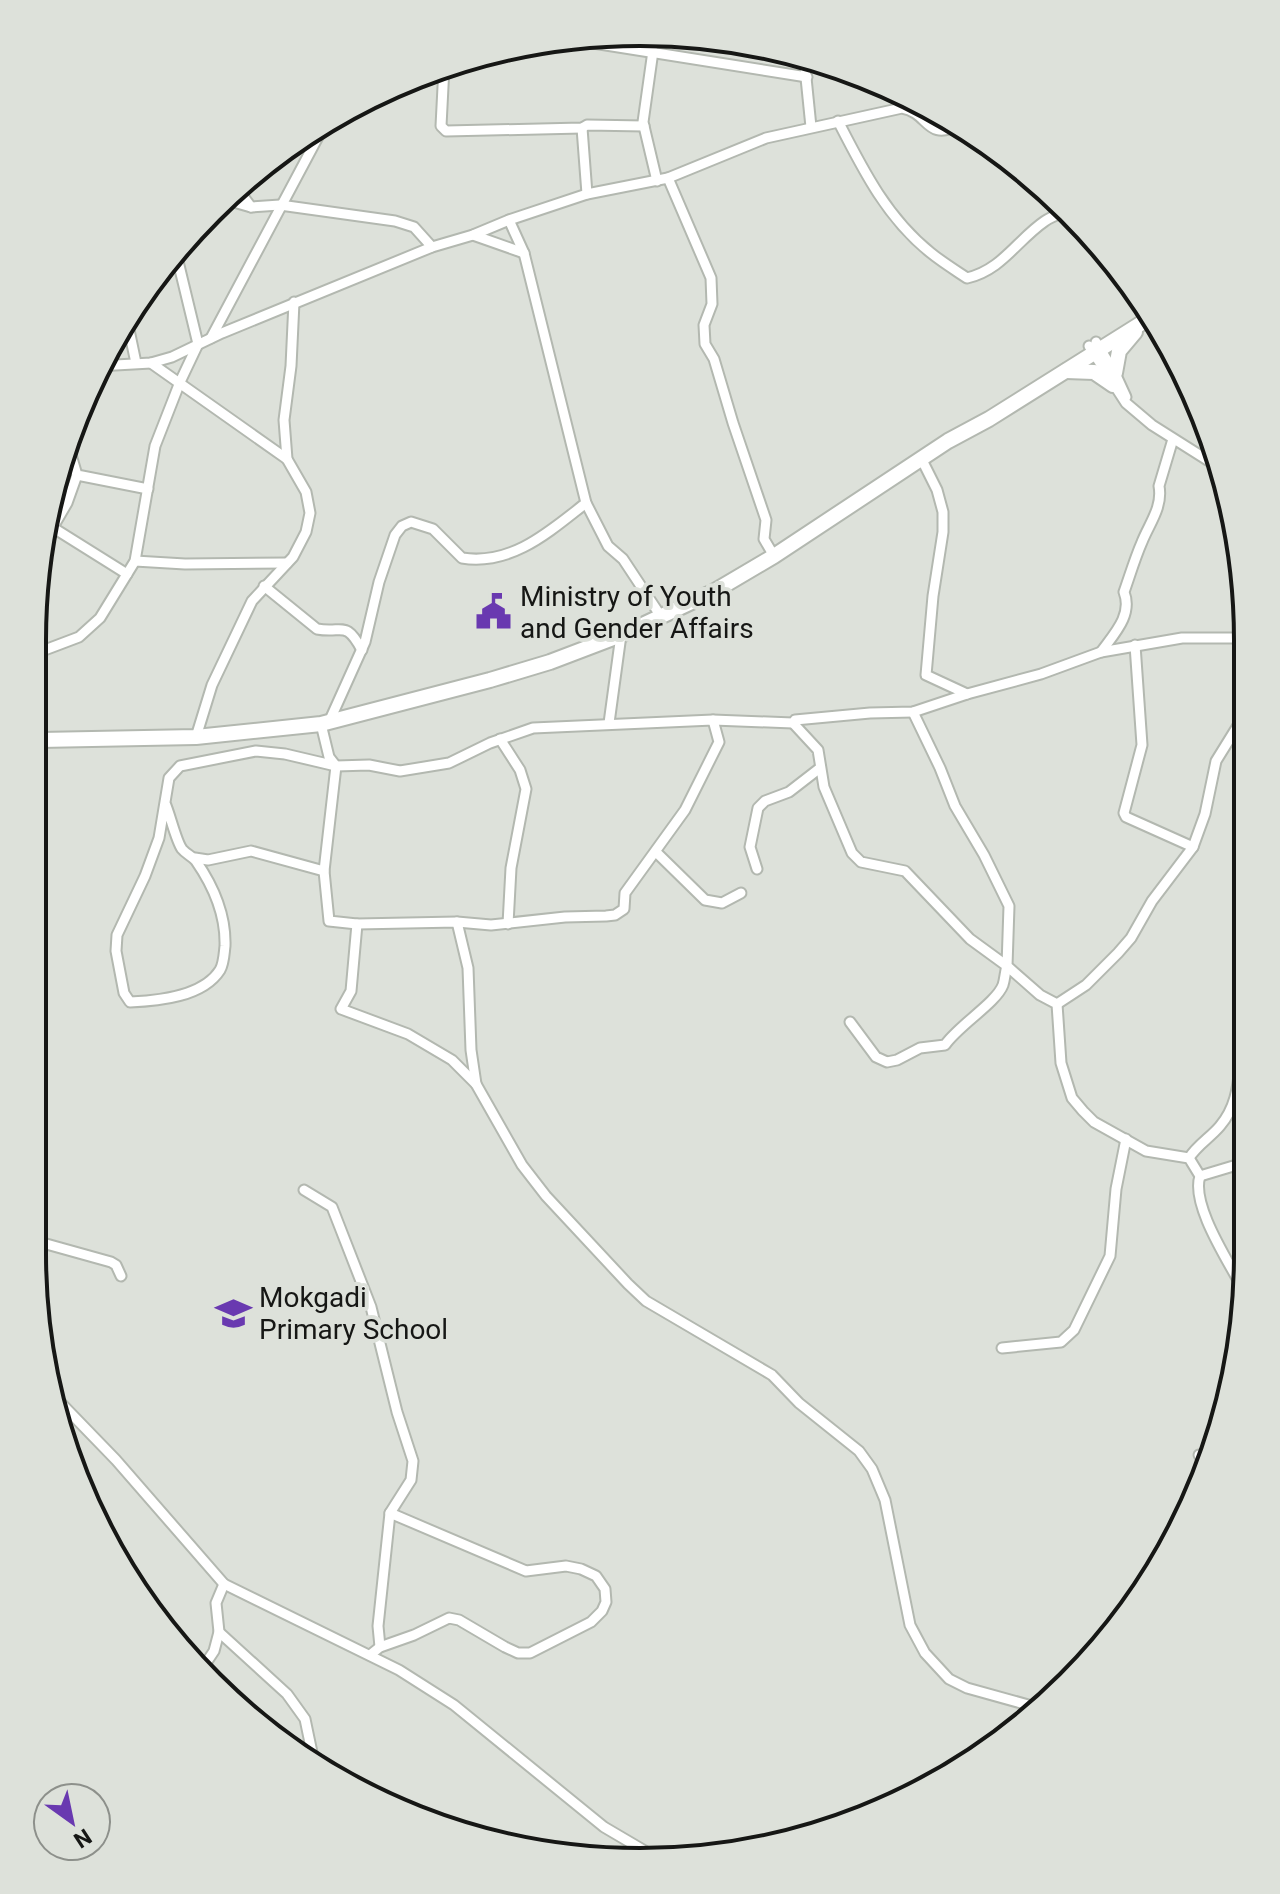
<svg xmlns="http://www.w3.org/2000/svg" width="1280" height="1894" font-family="Roboto,sans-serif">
  <rect width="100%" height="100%" fill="#dde1da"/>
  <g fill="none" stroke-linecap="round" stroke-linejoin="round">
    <defs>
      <g id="minor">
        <polyline points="568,39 807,77"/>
        <polyline points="653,51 643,122 657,181"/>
        <polyline points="804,58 811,127"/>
        <polyline points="807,63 827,64"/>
        <polyline points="444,67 441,126 446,131 582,128 587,125 644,126"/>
        <path d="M838,121C863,170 887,218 931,253C942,262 955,270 967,278C1002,270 1017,240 1045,221C1052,216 1062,213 1069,210"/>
        <polyline points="582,128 587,194"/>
        <polyline points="668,178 711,278 712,304 704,325 705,344 714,359 733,423 766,520 764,539 774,556"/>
        <polyline points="237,188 251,207"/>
        <polyline points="223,199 251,207 280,205 395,221 414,227 432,247"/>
        <polyline points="509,220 524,253 586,503 608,546 623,559 662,618"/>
        <polyline points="473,235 524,253"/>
        <polyline points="128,325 136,363"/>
        <polyline points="211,338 326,122"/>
        <polyline points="1096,342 1115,373 1126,397"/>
        <polyline points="1089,346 1126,403 1152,425 1220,468"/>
        <polyline points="151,363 287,459"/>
        <path d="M98,366L151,363L172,357L222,333L432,247L473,235L509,220L587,194L668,178L766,138L902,108C930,113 925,142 960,125"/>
        <polyline points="69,448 77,475 148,489"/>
        <polyline points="921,458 937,490 943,512 943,532 933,596 926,675 967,694"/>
        <polyline points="44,522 127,574"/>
        <polyline points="53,527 67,503 77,475"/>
        <polyline points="135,561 185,564 287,563"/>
        <path d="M264,586L317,629C343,634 345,619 362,650"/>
        <polyline points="1135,645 1142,745 1124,813 1126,817 1193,847"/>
        <polyline points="42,651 79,637 100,618 135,561 155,446 180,382 198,344 177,257"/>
        <path d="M1101,652C1114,634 1133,615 1124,592C1130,575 1135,558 1142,542C1149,524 1163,507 1159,486L1173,439"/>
        <path d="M913,712L940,768L955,806L984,855L1009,906L1007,966L1040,995L1057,1004L1061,1063L1072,1098L1083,1111L1094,1122L1146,1151L1189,1158L1200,1176C1191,1203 1225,1256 1238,1280"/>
        <path d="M329,722L365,642L379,582L395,535L402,526L411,522L433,529L462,558C512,566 550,531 586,503"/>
        <polyline points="609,723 621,635"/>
        <path d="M793,723L818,750L824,787L852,853L861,862L905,871L970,939L1007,966C1005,972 1005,979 1003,985C996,1003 959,1025 945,1045L920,1048L897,1060L887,1062L876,1057L850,1022"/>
        <polyline points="321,724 329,757 336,766 324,871 329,921 357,924 457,922 491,925 565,917 606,916 615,915 624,909 625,893 685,810 719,742 713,720"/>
        <polyline points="196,737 212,685 252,601 293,557 306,532 310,513 306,492 287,459 284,420 291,366 294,302"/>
        <polyline points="500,739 520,770 526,789 511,868 508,924"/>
        <path d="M165,803C170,814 176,841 182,849C186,854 192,856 196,861C214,887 226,914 225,946C224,954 224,963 220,970C203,997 158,1001 130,1002L124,993L116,951L117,935L145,876L159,838L169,778L180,766L256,751L285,754L336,766L369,765L400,771L449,763L490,743L533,728L713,720L793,723L795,720L870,713L913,712L967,694L1041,674L1101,652L1182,638H1248"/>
        <polyline points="656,852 705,900 722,903 741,893"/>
        <polyline points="195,858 208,860 251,851 324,871"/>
        <polyline points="757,869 750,847 758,808 765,801 789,792 820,768"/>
        <polyline points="457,922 468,968 471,1050 476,1084"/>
        <polyline points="357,924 351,991 341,1009 408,1034 452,1060 476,1084 522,1165 546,1196 628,1284 646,1301 772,1375 799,1403 859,1451 872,1469 885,1500 910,1625 925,1653 949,1679 967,1688 1039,1708"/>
        <polyline points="1057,1004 1086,985 1118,953 1131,938 1152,901 1193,847 1205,814 1216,761 1247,711"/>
        <path d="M1189,1158C1197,1145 1211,1137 1220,1126C1237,1106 1238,1084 1241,1060"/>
        <polyline points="1200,1176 1240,1164"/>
        <polyline points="304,1190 332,1207 371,1307 397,1412 413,1461 411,1480 390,1513 378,1626 380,1647"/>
        <polyline points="32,1240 111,1262 116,1265 121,1276"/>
        <polyline points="1002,1348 1061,1342 1074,1330 1110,1256 1116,1189 1126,1139"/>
        <polyline points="56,1398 116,1460 224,1584 399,1670 454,1705 604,1827 655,1857"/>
        <polyline points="1199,1455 1205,1464"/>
        <polyline points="219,1632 287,1694 305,1719 314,1762"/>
        <polyline points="370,1655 380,1647 414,1635 449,1618 459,1620 505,1647 518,1653 530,1653 591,1622 602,1611 606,1602 605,1589 596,1576 581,1569 566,1566 526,1571 390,1513"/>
        <polyline points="204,1666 214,1651 219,1632 216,1603 224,1584"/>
      </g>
      <g id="trunk">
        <polyline points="1066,371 1094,372 1113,385"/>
        <polyline points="1115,373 1119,351 1135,332"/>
        <polyline points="40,740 196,737 321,724 490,680 550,662 621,635 713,592 774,556 948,441 989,419 1153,316"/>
      </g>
    </defs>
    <!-- minor casing -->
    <use href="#minor" stroke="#b3b8b0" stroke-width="13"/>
    <!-- trunk casing -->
    <use href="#trunk" stroke="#b3b8b0" stroke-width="18"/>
    <!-- minor -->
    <use href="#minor" stroke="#fff" stroke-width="9"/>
    <!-- trunk -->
    <use href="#trunk" stroke="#fff" stroke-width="14"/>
  </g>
  <!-- icons -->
  <defs>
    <symbol id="civic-bare" viewBox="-9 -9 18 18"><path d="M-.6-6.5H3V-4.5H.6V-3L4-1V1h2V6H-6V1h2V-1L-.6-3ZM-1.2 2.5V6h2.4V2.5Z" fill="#6939b0" stroke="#dde1da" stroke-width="2.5" paint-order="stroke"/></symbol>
    <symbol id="school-bare" viewBox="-9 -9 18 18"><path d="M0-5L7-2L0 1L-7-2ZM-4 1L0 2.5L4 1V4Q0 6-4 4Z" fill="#6939b0" stroke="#dde1da" stroke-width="2.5" paint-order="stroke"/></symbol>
  </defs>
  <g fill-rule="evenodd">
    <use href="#civic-bare" x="468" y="586" width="51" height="51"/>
    <use href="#school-bare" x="208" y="1288" width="51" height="51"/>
  </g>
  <g text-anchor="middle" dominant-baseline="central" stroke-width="8" stroke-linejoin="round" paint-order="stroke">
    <!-- poi labels -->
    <g font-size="28" fill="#161715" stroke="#dde1da" text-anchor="start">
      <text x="520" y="596">Ministry of Youth<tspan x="520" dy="32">and Gender Affairs</tspan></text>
      <text x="259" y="1297">Mokgadi<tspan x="259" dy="32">Primary School</tspan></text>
    </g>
  </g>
  <!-- crop -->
  <path d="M0 0H1280V1894H0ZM640 46H640A594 594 0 0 1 1234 640V1254A594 594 0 0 1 640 1848H640A594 594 0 0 1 46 1254V640A594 594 0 0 1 640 46Z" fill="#dde1da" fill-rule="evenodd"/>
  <path fill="none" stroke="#161715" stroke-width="4" d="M640 46H640A594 594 0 0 1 1234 640V1254A594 594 0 0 1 640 1848H640A594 594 0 0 1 46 1254V640A594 594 0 0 1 640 46Z"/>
  <!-- north arrow -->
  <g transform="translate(72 1822) rotate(147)"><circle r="38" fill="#dde1da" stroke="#8d908b" stroke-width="2"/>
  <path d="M0-6L14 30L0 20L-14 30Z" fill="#6939b0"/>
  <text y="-12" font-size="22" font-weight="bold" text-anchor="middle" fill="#161715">N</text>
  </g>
</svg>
